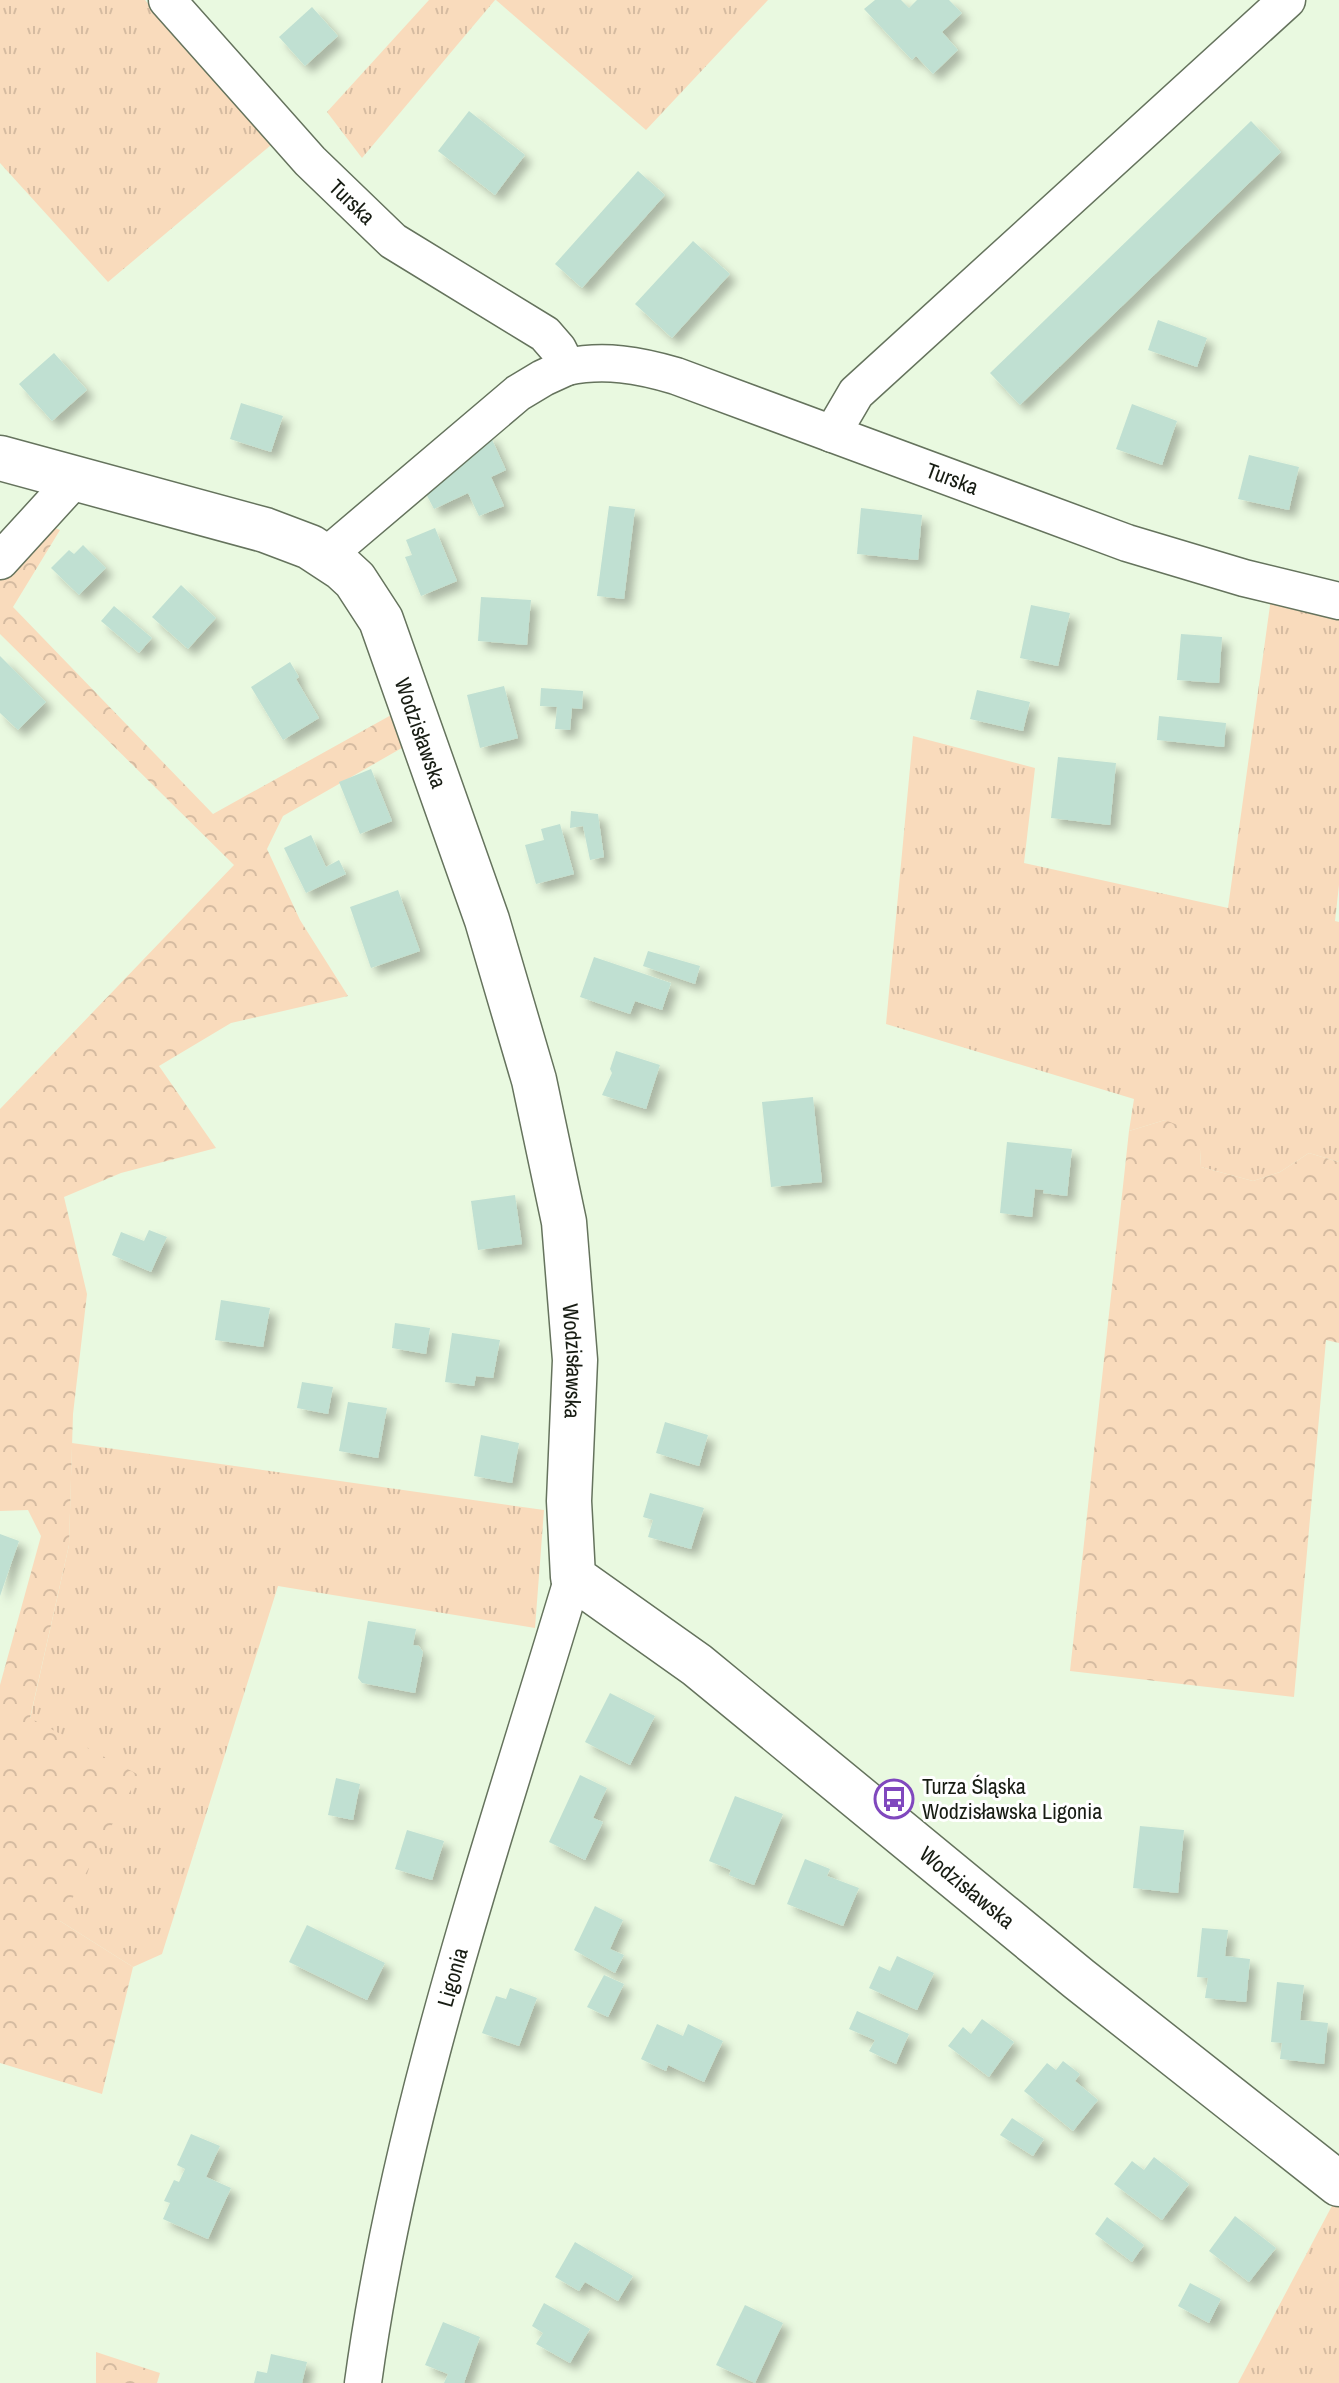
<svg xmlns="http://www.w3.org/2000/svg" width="1339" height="2383" font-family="'Archivo Narrow',sans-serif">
  <defs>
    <pattern id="grass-tufts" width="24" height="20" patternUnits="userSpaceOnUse" patternTransform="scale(2)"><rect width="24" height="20" fill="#f9dbbc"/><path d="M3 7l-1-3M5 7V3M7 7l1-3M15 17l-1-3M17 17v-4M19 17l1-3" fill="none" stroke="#d5bba1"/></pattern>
    <pattern id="forest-crowns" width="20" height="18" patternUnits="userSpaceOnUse" patternTransform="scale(2)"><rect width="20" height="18" fill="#f9dbbc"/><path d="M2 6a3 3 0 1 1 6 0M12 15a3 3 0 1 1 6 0" fill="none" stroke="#d5bba1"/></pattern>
    <filter id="shadow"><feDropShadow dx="7" dy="7" stdDeviation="4" flood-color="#0004"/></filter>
  </defs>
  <rect width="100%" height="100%" fill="#e9f9e0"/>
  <!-- grass -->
  <g fill="url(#grass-tufts)">
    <polygon points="0,0 145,0 271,145 108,282 0,163"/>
    <polygon points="429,0 495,0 362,158 327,112"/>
    <polygon points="496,0 768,0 646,130"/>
    <polygon points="1272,591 1339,610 1339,885 1335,921 1339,922 1339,1162 1309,1153 1280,1172 1253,1181 1201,1167 1200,1150 1165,1120 1129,1131 1134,1099 886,1024 913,736 1035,768 1024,863 1228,908"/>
    <polygon points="72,1443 544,1510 535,1628 278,1586 162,1954 133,1967 60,1921 30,1719 69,1545"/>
    <polygon points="1334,2202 1339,2206 1339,2383 1238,2383"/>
  </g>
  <!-- forest -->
  <g fill="url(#forest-crowns)">
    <polygon points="48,525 60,530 13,607 213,814 393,714 407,745 283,816 267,849 300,920 348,996 231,1023 159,1066 216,1148 121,1173 64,1197 87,1294 73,1414 69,1545 30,1718 139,1775 60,1921 133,1967 102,2094 0,2063 0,1685 41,1536 28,1510 0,1511 0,1109 234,865 0,634 0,579"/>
    <polygon points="1165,1120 1190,1130 1200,1150 1201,1167 1253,1181 1280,1172 1309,1153 1339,1162 1339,1343 1326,1340 1294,1697 1070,1671 1129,1131"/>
    <polygon points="96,2352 160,2373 157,2383 96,2383"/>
  </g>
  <!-- building -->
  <g fill="#c0e0d2" filter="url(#shadow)">
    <polygon points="875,0 901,0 909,8 917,0 949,0 962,13 942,32 958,50 933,74 916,56 912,60 864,9"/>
    <polygon points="312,7 338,36 305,66 279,37"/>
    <polygon points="469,111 525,155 495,195 438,151"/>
    <polygon points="1251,121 1281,152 1020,405 990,373"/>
    <polygon points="638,171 665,195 582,288 555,264"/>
    <polygon points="693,241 730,274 672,338 635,304"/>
    <polygon points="1158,320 1207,338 1197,367 1148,350"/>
    <polygon points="54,353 87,390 52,421 19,384"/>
    <polygon points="241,403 283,416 271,452 230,439"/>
    <polygon points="1132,404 1177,421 1162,465 1116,449"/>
    <polygon points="489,433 506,470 491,477 504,506 479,516 468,493 434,509 423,488"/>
    <polygon points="1249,455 1299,467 1289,510 1238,499"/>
    <polygon points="609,506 635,509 624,599 597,596"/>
    <polygon points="861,508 922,515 918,560 857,554"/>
    <polygon points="435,528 457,581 421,596 405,557 412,555 406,540"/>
    <polygon points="83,545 106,568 79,595 51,568 69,550 74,554"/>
    <polygon points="181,585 216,618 188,649 152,617"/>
    <polygon points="481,597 531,600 527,645 478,641"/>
    <polygon points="1031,605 1070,613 1058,666 1020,658"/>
    <polygon points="114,606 152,638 139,653 101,621"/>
    <polygon points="1181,634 1222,637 1219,683 1177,680"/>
    <polygon points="0,656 46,702 18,730 0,713"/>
    <polygon points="290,662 299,677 296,679 319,718 283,740 251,687"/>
    <polygon points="504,686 518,738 480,748 467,695"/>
    <polygon points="541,688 583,691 582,709 572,708 570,730 555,729 557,707 540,706"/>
    <polygon points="977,690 1030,702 1023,731 970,719"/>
    <polygon points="1159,716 1226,723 1224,747 1157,740"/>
    <polygon points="1058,757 1116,763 1110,825 1051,818"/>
    <polygon points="371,769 392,821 360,834 339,782"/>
    <polygon points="571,811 598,814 604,857 590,860 583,826 570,828"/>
    <polygon points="560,824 574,874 536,884 525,845 544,840 541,829"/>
    <polygon points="311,835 326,867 339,860 346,874 306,893 284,848"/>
    <polygon points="398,890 420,951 371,968 350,907"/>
    <polygon points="648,951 700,966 695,984 643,966"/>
    <polygon points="594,957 671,983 662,1010 635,1001 630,1014 580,997"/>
    <polygon points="616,1051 660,1065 646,1109 602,1095 612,1073 610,1069"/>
    <polygon points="813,1097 822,1182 771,1187 762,1102"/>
    <polygon points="1007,1142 1072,1149 1067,1196 1043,1193 1044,1190 1035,1189 1032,1217 1000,1213"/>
    <polygon points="515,1195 522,1244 478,1250 471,1201"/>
    <polygon points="149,1230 167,1237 151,1272 112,1255 121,1232 144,1241"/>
    <polygon points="221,1300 270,1308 263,1347 215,1340"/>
    <polygon points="395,1323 430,1328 426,1354 392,1348"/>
    <polygon points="452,1333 500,1340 493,1378 476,1376 474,1386 445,1382"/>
    <polygon points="302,1382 333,1387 328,1414 297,1408"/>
    <polygon points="348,1402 387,1408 378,1458 339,1451"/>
    <polygon points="665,1422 708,1435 699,1466 656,1453"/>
    <polygon points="481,1435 519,1443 512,1483 474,1476"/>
    <polygon points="650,1493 704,1508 691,1549 648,1537 653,1520 643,1517"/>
    <polygon points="0,1534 19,1541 0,1596"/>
    <polygon points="368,1621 416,1629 413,1645 419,1646 423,1652 415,1693 362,1683 358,1678"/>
    <polygon points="610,1693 655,1716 630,1765 585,1742"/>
    <polygon points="580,1775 607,1788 593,1818 603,1822 585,1860 549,1842"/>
    <polygon points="336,1778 360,1784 353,1820 328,1815"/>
    <polygon points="735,1796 783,1814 754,1885 729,1875 731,1870 709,1861"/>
    <polygon points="1140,1826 1184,1830 1178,1893 1133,1888"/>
    <polygon points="407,1830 444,1841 432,1880 395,1869"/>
    <polygon points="805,1859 830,1869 827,1876 859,1888 843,1926 787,1904"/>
    <polygon points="595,1906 623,1920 610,1949 624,1955 615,1973 574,1950"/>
    <polygon points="307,1925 385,1963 367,2000 289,1962"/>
    <polygon points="1202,1928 1228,1930 1225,1956 1250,1959 1246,2002 1205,1998 1208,1978 1197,1977"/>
    <polygon points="897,1956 934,1973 917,2010 869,1988 879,1966 890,1971"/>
    <polygon points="604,1975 624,1984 608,2017 587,2007"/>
    <polygon points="1277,1982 1304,1985 1300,2020 1328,2023 1324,2064 1280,2059 1282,2043 1271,2042"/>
    <polygon points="510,1988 537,1998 519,2046 482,2033 496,1996 506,1999"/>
    <polygon points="857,2011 909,2034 896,2064 869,2051 875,2040 849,2029"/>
    <polygon points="982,2019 1014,2042 989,2077 948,2046 963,2027 971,2034"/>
    <polygon points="657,2024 683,2036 688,2024 723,2041 704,2082 668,2065 666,2071 641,2059"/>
    <polygon points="1063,2061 1080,2074 1075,2081 1098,2100 1073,2131 1024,2091 1047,2063 1056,2070"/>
    <polygon points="1012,2118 1044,2139 1033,2156 1000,2135"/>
    <polygon points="191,2134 220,2146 206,2177 231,2188 208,2239 163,2219 170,2203 164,2201 174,2180 179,2182 185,2169 177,2165"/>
    <polygon points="1154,2157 1189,2184 1162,2220 1114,2184 1132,2161 1144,2170"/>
    <polygon points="1235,2216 1276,2248 1249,2282 1209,2251"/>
    <polygon points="1107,2217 1144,2245 1132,2262 1095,2234"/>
    <polygon points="575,2242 633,2276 618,2301 585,2282 579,2291 555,2277"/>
    <polygon points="1190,2283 1221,2299 1209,2323 1178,2306"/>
    <polygon points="544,2303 590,2329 570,2363 536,2344 543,2333 532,2326"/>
    <polygon points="745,2305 783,2323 755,2383 716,2365"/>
    <polygon points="443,2322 480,2337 464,2383 444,2383 448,2374 425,2365"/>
    <polygon points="271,2354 307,2362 302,2383 254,2383 257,2371 267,2373"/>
  </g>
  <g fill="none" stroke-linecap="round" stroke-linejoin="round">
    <defs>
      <g id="street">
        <path id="s1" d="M167,0L310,161L393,241L545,334L558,349L567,367C604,359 639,365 676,376L1127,543L1244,578L1339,601"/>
        <polyline points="832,434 856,393 1287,0"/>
        <polyline points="326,556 518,393 543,378 567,367"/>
        <polyline points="0,561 74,480"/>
        <path id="s2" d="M363,2383C400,2110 494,1841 573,1577"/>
      </g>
      <g id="secondary">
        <path id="s3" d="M0,458L265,530L310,547L342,568L355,580L381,620L487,920L534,1080L564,1222L575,1360L569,1501L573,1577L697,1665L1079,1979L1339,2184"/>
      </g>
    </defs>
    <!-- street casing -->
    <use href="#street" stroke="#65735d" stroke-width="39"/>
    <!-- secondary casing -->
    <use href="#secondary" stroke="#65735d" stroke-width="47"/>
    <!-- street -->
    <use href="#street" stroke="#fff" stroke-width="36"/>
    <!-- secondary -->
    <use href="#secondary" stroke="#fff" stroke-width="44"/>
  </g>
  <!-- icons -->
  <defs>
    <symbol id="bus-ring" viewBox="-11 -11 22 22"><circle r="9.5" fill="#fff" stroke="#8048be" stroke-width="1.5"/><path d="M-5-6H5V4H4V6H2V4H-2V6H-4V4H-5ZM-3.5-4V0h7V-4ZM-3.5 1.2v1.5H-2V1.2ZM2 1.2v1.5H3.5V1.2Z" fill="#8048be"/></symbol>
  </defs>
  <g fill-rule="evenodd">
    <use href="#bus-ring" x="872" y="1777" width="44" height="44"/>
  </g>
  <g text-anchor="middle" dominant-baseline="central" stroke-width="6" stroke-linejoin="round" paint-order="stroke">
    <!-- street labels -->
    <g font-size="22" fill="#171c13" stroke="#fff">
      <text stroke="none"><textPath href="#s1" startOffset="274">Turska</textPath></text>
      <text stroke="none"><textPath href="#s1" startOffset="954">Turska</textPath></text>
      <text stroke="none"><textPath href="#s3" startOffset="546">Wodzisławska</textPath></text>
      <text stroke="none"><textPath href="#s3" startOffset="1196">Wodzisławska</textPath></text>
      <text stroke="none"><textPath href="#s3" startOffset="1914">Wodzisławska</textPath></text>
      <text stroke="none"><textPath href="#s2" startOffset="416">Ligonia</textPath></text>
    </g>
    <!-- poi labels -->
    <g font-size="22" fill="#171c13" stroke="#fff" text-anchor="start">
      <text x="922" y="1786">Turza Śląska<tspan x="922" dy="25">Wodzisławska Ligonia</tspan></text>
    </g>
  </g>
</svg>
